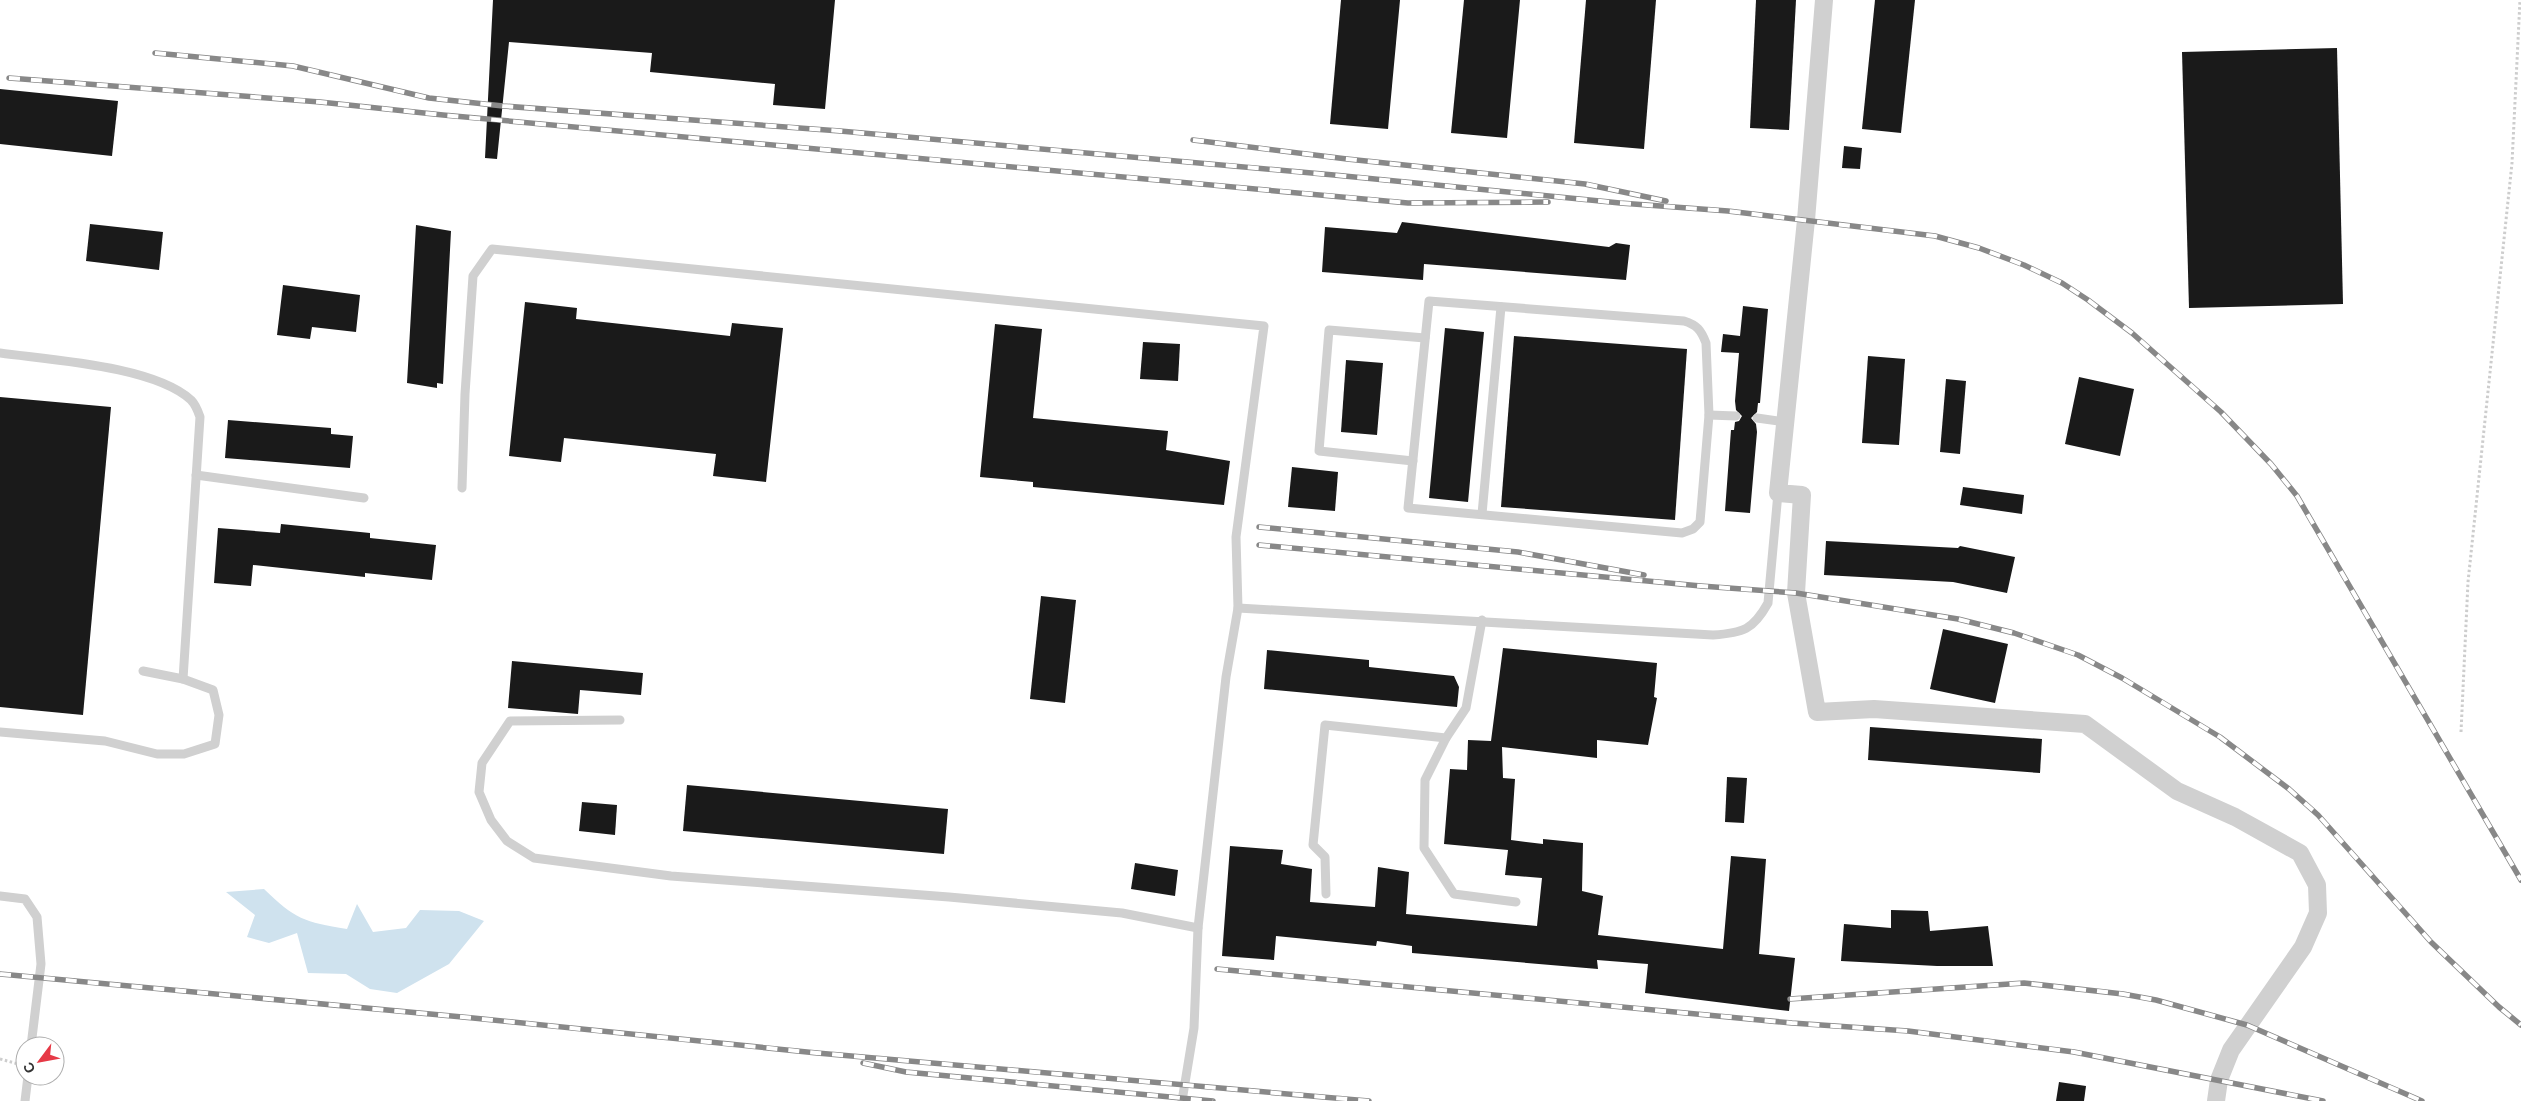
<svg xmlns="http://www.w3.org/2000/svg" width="2521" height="1101" font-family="Helvetica,sans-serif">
  <rect width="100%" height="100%" fill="#fff"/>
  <!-- water -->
  <path fill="#cfe2ee" d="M264,889C295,919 304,922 347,929L357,904L373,932L406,928L420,910L459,911L484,921L449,964L397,993L370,989L346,974L308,973L297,933L269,943L247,937L255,915L226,892Z"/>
  <!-- building -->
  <g fill="#1a1a1a">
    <polygon points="493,0 835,0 825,109 773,105 775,84 650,72 652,53 509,42 497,159 485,158"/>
    <polygon points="1341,0 1400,0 1388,129 1330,124"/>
    <polygon points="1464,0 1520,0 1507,138 1451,133"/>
    <polygon points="1586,0 1656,0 1644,149 1574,143"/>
    <polygon points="1756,0 1796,0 1789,130 1750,128"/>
    <polygon points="1875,0 1915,0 1901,133 1862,129"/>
    <polygon points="2337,48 2343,304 2189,308 2182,52"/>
    <polygon points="0,89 118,101 112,156 0,144"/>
    <polygon points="1844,146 1862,148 1860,169 1842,168"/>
    <polygon points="1402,222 1609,247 1616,243 1630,245 1626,280 1424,264 1423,280 1322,272 1325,227 1397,233"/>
    <polygon points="90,224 163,232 159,270 86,261"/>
    <polygon points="416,225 451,231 443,384 437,383 437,388 407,383"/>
    <polygon points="283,285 360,295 356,332 312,327 310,339 277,335"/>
    <polygon points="525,302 577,308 576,319 730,336 732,323 783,328 766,482 713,476 716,454 564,438 561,462 509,456"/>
    <polygon points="1743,306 1768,309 1760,403 1758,403 1757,412 1751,418 1756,424 1757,432 1750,513 1725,511 1731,430 1734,430 1735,422 1739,421 1742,416 1736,410 1735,401 1739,353 1721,352 1723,334 1740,336"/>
    <polygon points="995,324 1042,329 1033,418 1168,431 1166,450 1230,461 1224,505 1033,487 1033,482 980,477"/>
    <polygon points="1445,328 1484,332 1468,502 1429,498"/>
    <polygon points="1514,336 1687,349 1675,520 1501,507"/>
    <polygon points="1143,342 1180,344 1178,381 1140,379"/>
    <polygon points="1868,356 1905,359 1899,445 1862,443"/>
    <polygon points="1346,360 1383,363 1377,435 1341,432"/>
    <polygon points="2079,377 2134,389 2120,456 2065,444"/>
    <polygon points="1946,379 1966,381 1960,454 1940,452"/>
    <polygon points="0,397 111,407 83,715 0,707"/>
    <polygon points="228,420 331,428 331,434 353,436 350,468 225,458"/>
    <polygon points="1292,467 1338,472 1335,511 1288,507"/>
    <polygon points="1963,487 2024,495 2022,514 1960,505"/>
    <polygon points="281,524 370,533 370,538 436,545 432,580 365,573 365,577 253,565 251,586 214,583 218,528 280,533"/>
    <polygon points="1826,541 1958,548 1960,546 2015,557 2007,593 1953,582 1824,575"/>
    <polygon points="1041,596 1076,600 1065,703 1030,699"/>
    <polygon points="1943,629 2008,644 1995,703 1930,689"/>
    <polygon points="1503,648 1657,663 1654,697 1657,698 1648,745 1597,740 1597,758 1502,747 1503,778 1515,779 1511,840 1543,844 1543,839 1583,843 1582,891 1603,896 1598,935 1723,949 1731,856 1766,859 1759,954 1795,958 1789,1011 1645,993 1648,964 1597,960 1598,969 1412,953 1412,946 1377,941 1376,946 1276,936 1274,960 1222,956 1230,846 1283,850 1281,864 1312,869 1310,902 1375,907 1378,867 1409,872 1406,914 1537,926 1542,878 1505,875 1508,850 1444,844 1450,769 1467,770 1468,740 1491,741"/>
    <polygon points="1267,650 1369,660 1369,667 1454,676 1459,687 1457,707 1264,689"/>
    <polygon points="512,661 643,673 641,695 580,690 578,714 508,708"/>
    <polygon points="1870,727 2042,739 2040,773 1868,760"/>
    <polygon points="1727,777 1747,778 1744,823 1725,822"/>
    <polygon points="687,785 948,809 944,854 683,831"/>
    <polygon points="582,802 617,805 615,835 579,831"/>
    <polygon points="1135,863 1178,870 1175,896 1131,889"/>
    <polygon points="1891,910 1928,911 1930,931 1988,926 1993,966 1937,966 1841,961 1844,924 1891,928"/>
    <polygon points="2059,1082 2086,1086 2084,1101 2056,1101"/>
  </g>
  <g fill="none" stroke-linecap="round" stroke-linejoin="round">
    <!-- path -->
    <g stroke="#cdcdcd" stroke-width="3" stroke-dasharray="2.5 2.5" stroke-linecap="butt">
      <polyline points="2461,732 2468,582 2512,163 2520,0"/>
      <polyline points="0,1059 22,1065"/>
    </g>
    <!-- lane -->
    <g stroke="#d0d0d0" stroke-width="9">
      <path d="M1429,301L1684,321C1697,325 1701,330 1706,343L1709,415L1700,522L1693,529L1682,533L1408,508Z"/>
      <path d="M0,353C51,360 154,366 191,400C195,404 198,411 200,417L183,679L143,671"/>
      <polyline points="1709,415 1736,416"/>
      <polyline points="1757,418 1785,422"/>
      <polyline points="1413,461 1319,451 1329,330 1425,338"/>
      <polyline points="196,475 364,498"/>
      <polyline points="462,488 465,394 473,276 492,249 1264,326 1236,537 1238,608"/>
      <polyline points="1482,514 1501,307"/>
      <polyline points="620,720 510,721 482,763 479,792 491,820 507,841 534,858 671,876 949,897 1122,913 1198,928"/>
      <polyline points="0,732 105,741 157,754 184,754 215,744 219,715 213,690 183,679"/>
      <polyline points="1446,738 1425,780 1424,848 1454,894 1516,902"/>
      <polyline points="1326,894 1325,857 1313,845 1325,725 1446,738 1466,708 1482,620"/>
      <polyline points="0,896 25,899 37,917 41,964 31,1046"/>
      <polyline points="25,1101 28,1076"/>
      <path d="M1182,1101L1194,1028L1198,928L1226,677L1238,608L1713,635C1743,633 1753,630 1768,603L1778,493"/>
    </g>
    <!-- street -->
    <polyline stroke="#d0d0d0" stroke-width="18" points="1824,0 1806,220 1778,493 1802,495 1796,593 1817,712 1874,709 2085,724 2177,791 2235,817 2300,853 2317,885 2318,913 2303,947 2231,1050 2219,1080 2216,1101"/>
    <defs>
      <g id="rail">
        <polyline points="155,53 293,66 429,98 503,106 840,131 1334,175 1620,203 1728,211 1935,236 1979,248 2024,265 2062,283 2088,300 2132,333 2221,412 2271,464 2297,496 2521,880"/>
        <polyline points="9,78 320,102 443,115 1408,203 1548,202"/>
        <polyline points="1193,140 1347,159 1585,184 1666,201"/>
        <polyline points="1259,527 1518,552 1644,575"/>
        <polyline points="1259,545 1701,586 1796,593 1958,619 2014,633 2078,655 2122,678 2220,737 2289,789 2318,815 2431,942 2499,1007 2521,1025"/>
        <polyline points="1217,969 1792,1023 1908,1031 2074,1052 2323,1101"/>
        <polyline points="0,974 473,1018 817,1053 1369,1101"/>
        <polyline points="1790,999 2024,983 2123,994 2156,1000 2247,1025 2422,1101"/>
        <polyline points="863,1063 906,1072 1213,1101"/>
      </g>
    </defs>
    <!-- rail casing -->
    <use href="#rail" stroke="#888" stroke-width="5.5"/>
    <!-- rail -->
    <use href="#rail" stroke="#fff" stroke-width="4" stroke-dasharray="11" stroke-linecap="butt"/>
  </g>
  <!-- north arrow -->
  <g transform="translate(40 1061) rotate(238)"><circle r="24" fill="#ffffff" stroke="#adadad"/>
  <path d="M0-4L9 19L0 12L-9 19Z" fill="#e63946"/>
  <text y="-8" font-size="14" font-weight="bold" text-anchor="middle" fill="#333333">С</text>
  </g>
</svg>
